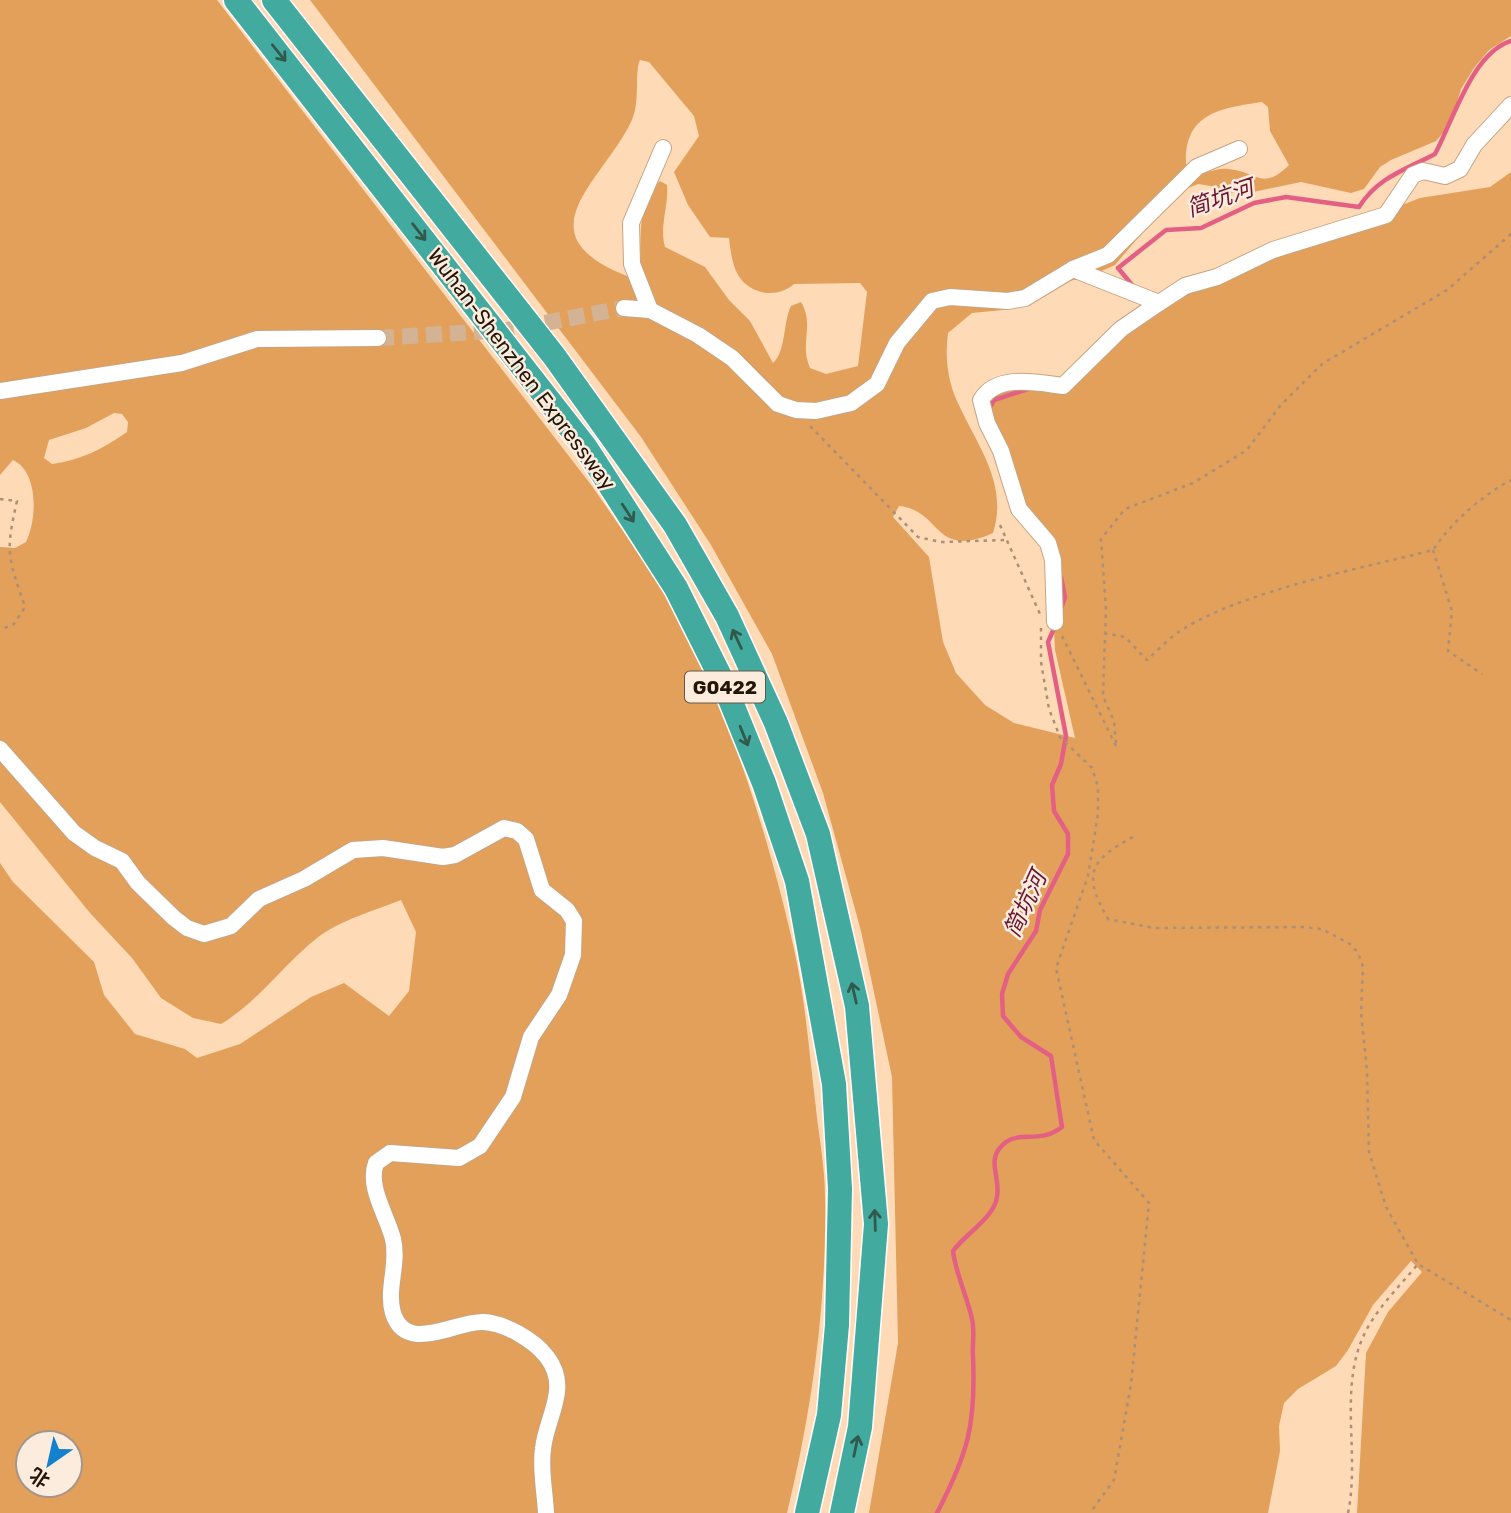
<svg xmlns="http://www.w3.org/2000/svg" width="1511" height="1513" font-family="Rubik,'Noto Sans SC',sans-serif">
  <rect width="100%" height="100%" fill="#ffdab7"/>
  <!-- green -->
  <g fill="#e2a05b" fill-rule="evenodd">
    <path d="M0,0H217L592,486C625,534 659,581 686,632C733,722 772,850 794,949C805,998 809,1050 815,1100C818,1132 825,1165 825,1197C827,1303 812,1410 787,1513H0V863L13,882L94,962L104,995L135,1034L185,1049L197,1058L240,1044L311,997L344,983L389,1016L409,991L416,932L401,900C374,911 340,920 317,938C283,965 258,1002 221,1024L193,1018L161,998L132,958L90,913L0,802V547L15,548L26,542C37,520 39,472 13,460L0,475ZM114,413L122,414L128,422L127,432C103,449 81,460 52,464L44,458L49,440L86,428ZM28,1443H70V1485H28Z"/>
    <path d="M310,0H1511V36L1489,50L1474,68L1461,89L1450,125L1436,141L1391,160L1380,167L1364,189L1351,193L1301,182L1253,192L1222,193L1211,186L1198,184L1176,193L1115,265L1097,273L1164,298L1420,198L1490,187L1511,172V1513H1357L1366,1353L1388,1312L1422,1272L1411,1261L1373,1305L1348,1350L1336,1366L1298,1389L1284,1403L1279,1426L1280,1451L1268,1513H869L898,1343L892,1077L861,931L823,793L772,654L711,545L641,437ZM640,60L649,62L694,116L699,136L674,172L688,205L710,237L729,238C730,249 732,261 736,271C746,294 776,300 794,284L860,283L867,292L858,366L826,374L810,368C799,343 815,326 801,302L791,306C783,322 786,352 773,363L750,321L729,300L705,267L665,247C659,226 669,206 667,185L660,181C636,199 642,240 640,266L627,276C520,234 602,182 631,122C641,102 634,72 640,60ZM1262,102L1268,107L1270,131L1289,165C1262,192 1256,171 1228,169C1219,168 1208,172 1200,174L1186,164C1184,113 1221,108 1262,102ZM1073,280H1082L1144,303L1141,313L1064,383L996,386L980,404L1051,561L1055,650L1075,738L1014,723L985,705L956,673L943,642L929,557L893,517L899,506C942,510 933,560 993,533C1009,483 976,444 957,401C947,379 945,356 948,333L972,313L1013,309Z"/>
  </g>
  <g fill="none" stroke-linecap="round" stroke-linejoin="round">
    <!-- stream -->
    <g stroke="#e36084" stroke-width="4.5">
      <path d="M1133,286L1118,268L1166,230L1201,228L1254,203L1286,197L1359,207C1378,177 1405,170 1435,154C1453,121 1472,53 1511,41"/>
      <polyline points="989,409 994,400 1028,389"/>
      <polyline points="1061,577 1065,597 1061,609"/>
      <path d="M937,1513C968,1453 976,1425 973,1357C972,1345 975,1331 972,1319C967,1296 956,1275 953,1251C965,1234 994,1218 997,1197C1001,1175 984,1159 1006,1142C1022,1131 1040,1144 1062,1127L1051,1056L1021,1037L1003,1016L1002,994L1008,974L1036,931L1040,910L1068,854V834L1054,811L1052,785L1061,764L1066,736L1048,642L1056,624"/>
    </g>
    <!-- minor-tunnel -->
    <polyline stroke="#d3b394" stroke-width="16" stroke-dasharray="16 8" stroke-linecap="butt" points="378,338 507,330 624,308"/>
    <defs>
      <g id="minor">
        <polyline points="1073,269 1108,255 1197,167 1239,149"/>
        <polyline points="1159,303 1185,286 1217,277 1273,250 1386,215 1413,175 1423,171 1445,176 1460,169 1474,145 1511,105"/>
        <path d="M624,308L650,310L698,335L732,358L778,404L796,410L816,411L851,403L877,384L897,343L932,301L950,297L1008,301L1025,298L1073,269L1159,303L1121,329L1063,386C1039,383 997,373 981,400L987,423L1001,451L1019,509L1048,543L1053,560L1055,622"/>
        <polyline points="650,310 632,264 631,223 663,148"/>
        <polyline points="0,391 182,363 257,339 378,338"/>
        <path d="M0,749L74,833L95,848L122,861L138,883L174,918L187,928L204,934L231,926L259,899L304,879L353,850L383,848L443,857L455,855L504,828L517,831L526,839L542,890L567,910L574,921L573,955L559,995L531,1037L513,1097L480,1146L459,1158L390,1153L376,1163C367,1187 387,1215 393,1239C399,1264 386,1289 393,1313C406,1355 455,1321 483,1322C505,1323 534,1340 547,1357C571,1388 546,1417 543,1449C540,1469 545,1492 546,1513"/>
      </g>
      <g id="highway">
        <polyline points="236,0 586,448 676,588 723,682 764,783 797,881 834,1084 840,1189 837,1325 829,1415 807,1513"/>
        <polyline points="274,0 554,356 675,525 727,616 776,723 818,834 857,1006 876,1224 860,1427 842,1513"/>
      </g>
    </defs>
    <!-- minor casing -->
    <use href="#minor" stroke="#c7a482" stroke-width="18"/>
    <!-- highway casing -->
    <use href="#highway" stroke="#fff" stroke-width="27"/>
    <!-- path -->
    <g stroke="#ac9075" stroke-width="2.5" stroke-dasharray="3.5 5" stroke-linecap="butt">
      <polyline points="810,426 918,537 941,542 1007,540"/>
      <path d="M0,499L17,501C5,553 8,557 25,607L14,624L0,630"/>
      <polyline points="1000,525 1040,614"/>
      <polyline points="1433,550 1452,611 1448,651 1482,674"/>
      <polyline points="1041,628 1041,662 1049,709 1060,737 1092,768 1098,787 1098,814 1088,876 1056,968 1094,1140 1149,1203 1131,1384 1114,1480 1090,1513"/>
      <path d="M1104,633L1125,637L1147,660C1158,650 1170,637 1183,629C1247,590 1359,569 1433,550C1452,522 1480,497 1511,480"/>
      <polyline points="1062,636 1116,746"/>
      <polyline points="1116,743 1114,721 1103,696 1106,609 1101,539 1125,509 1193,483 1247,450 1280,406 1322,364 1447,290 1511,234"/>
      <path d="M1133,837C1088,861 1083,875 1108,919L1154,928L1303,927L1322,929L1350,944L1358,953L1363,967L1361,1012L1367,1071L1369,1152L1386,1207L1418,1264L1511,1320"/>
      <path d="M1348,1513C1360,1457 1339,1391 1363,1337C1375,1310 1399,1287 1418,1264"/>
    </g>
    <!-- minor -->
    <use href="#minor" stroke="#fff" stroke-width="16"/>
    <!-- highway -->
    <use href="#highway" stroke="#43aa9f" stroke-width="24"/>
  </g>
  <!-- one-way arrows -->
  <defs><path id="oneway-shaft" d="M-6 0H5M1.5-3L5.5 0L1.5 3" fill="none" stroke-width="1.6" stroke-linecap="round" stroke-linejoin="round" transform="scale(1.75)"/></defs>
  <g stroke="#31594c">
    <use href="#oneway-shaft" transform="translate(279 53) rotate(51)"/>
    <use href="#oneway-shaft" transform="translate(419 232) rotate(52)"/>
    <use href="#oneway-shaft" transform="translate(628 513) rotate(57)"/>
    <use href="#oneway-shaft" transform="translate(737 639) rotate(-115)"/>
    <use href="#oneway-shaft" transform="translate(744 736) rotate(68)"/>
    <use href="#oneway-shaft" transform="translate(854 993) rotate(-103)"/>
    <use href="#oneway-shaft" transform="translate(875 1220) rotate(-92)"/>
    <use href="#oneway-shaft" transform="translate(856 1446) rotate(-78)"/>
  </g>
  <g text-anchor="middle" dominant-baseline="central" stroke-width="5" stroke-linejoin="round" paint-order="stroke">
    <!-- shield labels -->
    <rect fill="#fbecde" stroke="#645649" stroke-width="2" x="685" y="671.5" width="80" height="31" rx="5"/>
    <g font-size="19" font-weight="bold" fill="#231609">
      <text x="725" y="687">G0422</text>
    </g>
    <!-- street labels -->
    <g font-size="21" fill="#231609" stroke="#fbecde">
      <text transform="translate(522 369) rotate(53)">Wuhan-Shenzhen Expressway</text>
    </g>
    <!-- water labels -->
    <g font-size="23" font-style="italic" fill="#6a1632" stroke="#fbecde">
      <text transform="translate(1220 198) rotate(-19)">简坑河</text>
      <text transform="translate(1025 904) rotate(-65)">简坑河</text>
    </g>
  </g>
  <!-- north arrow -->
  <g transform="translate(49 1464) rotate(214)"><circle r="33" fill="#fbecde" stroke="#a59689" stroke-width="2"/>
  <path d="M0-5L12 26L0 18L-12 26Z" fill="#1382cc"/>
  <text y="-10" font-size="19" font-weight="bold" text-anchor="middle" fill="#231609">北</text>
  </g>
</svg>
